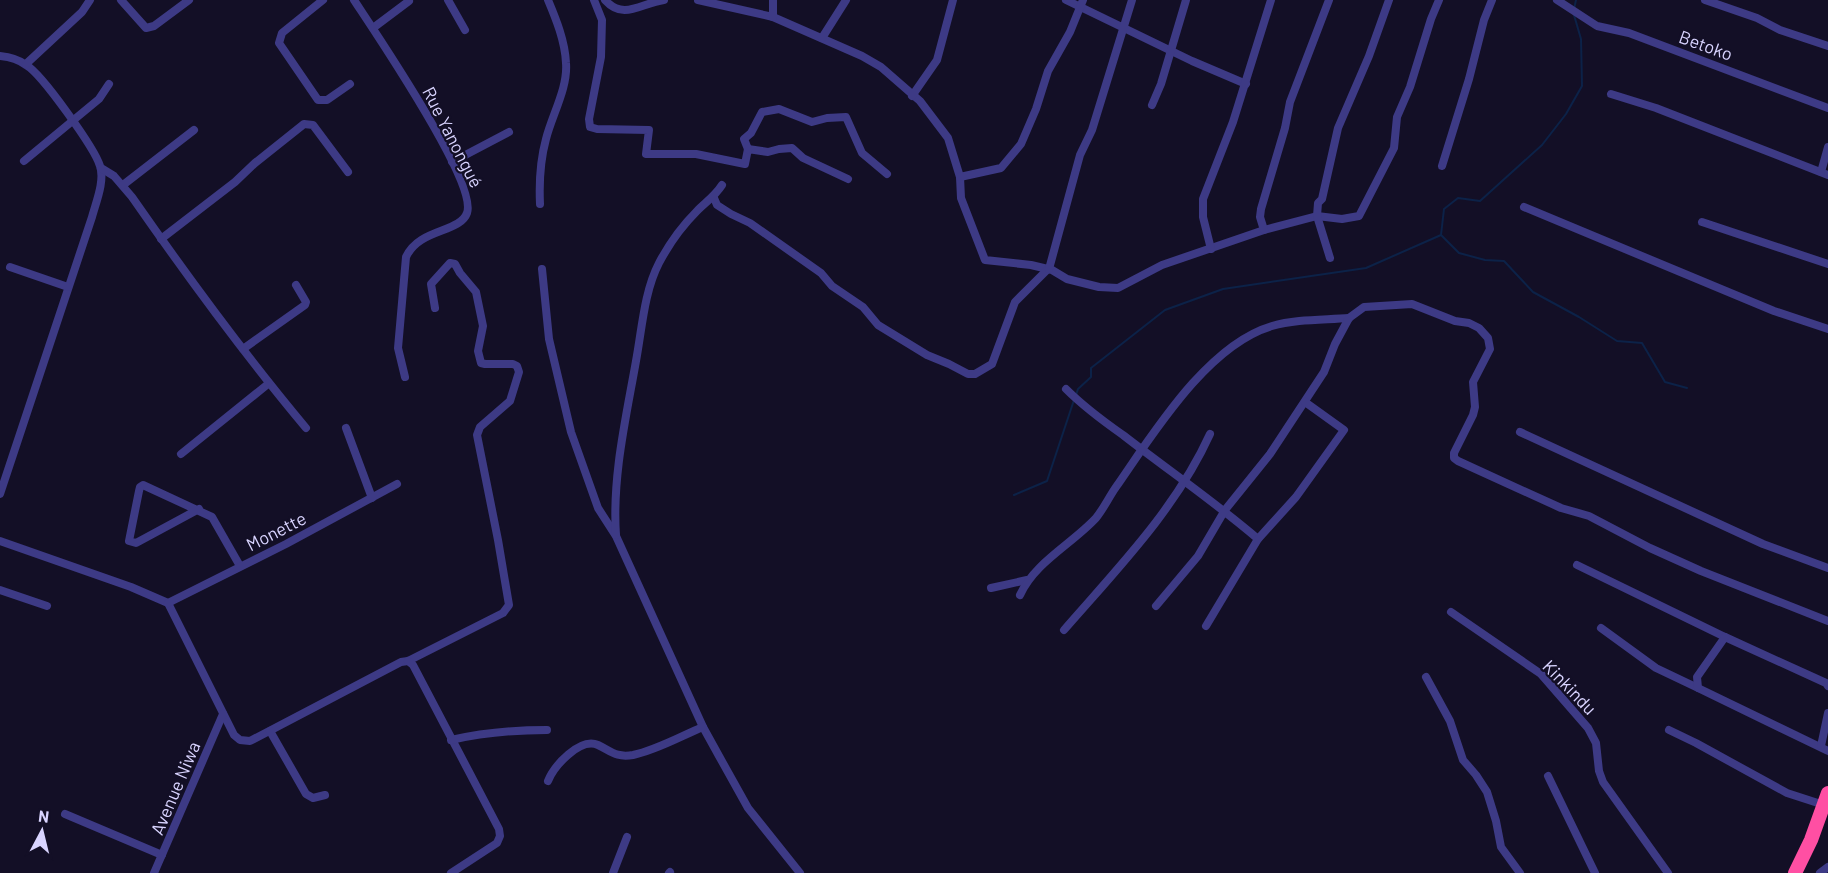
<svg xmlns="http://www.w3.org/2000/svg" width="1828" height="873" font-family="Barlow,sans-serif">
  <rect width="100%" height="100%" fill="#130f26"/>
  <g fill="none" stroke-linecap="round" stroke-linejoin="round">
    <!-- stream -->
    <g stroke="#0c2248" stroke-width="2">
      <polyline points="1574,9 1576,0"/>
      <polyline points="1441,235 1444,209 1458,198 1480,201 1542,145 1566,114 1582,86 1581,39 1574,15"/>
      <polyline points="1441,235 1459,253 1485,260 1504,261 1533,292 1579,317 1617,341 1642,343 1665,382 1687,388"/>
      <polyline points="1076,395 1078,389 1091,377 1091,368 1165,310 1223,289 1366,268 1441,235"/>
      <polyline points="1014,495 1047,481 1074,400"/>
    </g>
    <!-- street -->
    <g stroke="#3d3a85" stroke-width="8">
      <polyline points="121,0 146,28 154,26 189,0"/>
      <polyline points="323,0 282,33 279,43 318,100 327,100 350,84"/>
      <path d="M354,0C375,32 478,183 467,213C460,233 419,228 406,257L398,348L405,377"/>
      <polyline points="448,0 465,30"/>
      <polyline points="594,0 602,20 601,57 589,119 590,127 597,129 649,130 646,154 696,154 745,164 748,149 768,152 779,149 792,148 803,158 848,179"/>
      <path d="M605,0C624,21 641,3 664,0"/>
      <polyline points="698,0 773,17 862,56 881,67 920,101 948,138 960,177 961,198 985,260 1031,265 1052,270 1067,279 1099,287 1118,288 1162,265 1264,230 1317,216 1342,219 1359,216 1394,148 1397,117 1410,87 1431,19 1439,0"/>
      <polyline points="773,0 773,17"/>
      <polyline points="1066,0 1192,61 1246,84"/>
      <polyline points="1557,0 1597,26 1629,33 1828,108"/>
      <polyline points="1705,0 1757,18 1780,30 1828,46"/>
      <polyline points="373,28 409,1"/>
      <polyline points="822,38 846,0"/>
      <path d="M0,56C10,57 18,59 26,65C42,74 95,149 100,166C105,181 96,202 92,217L0,494"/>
      <polyline points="26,64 82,12 90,0"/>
      <polyline points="1611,94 1656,108 1828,175"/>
      <polyline points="912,96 937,60 953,0"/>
      <polyline points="1152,105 1161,84 1186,0"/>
      <polyline points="748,149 744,139 751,133 762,112 779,109 812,122 827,118 846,117 862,153 887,174"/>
      <polyline points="24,161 99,99 109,84"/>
      <polyline points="452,162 509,132"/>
      <polyline points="1442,166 1469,79 1484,20 1492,0"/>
      <path d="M101,168L114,176L132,197C187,276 244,354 306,428"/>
      <polyline points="1821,172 1828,147"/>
      <polyline points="960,177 1001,168 1021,144 1036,109 1048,71 1070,32 1083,0"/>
      <polyline points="123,185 194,130"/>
      <polyline points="714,198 717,205 731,214 750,223 821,273 832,286 863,307 878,325 927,355 949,364 968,374 975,374 992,364 1015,302 1047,270"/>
      <path d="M540,204C539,182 540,161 546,139C552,115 568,88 566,63C565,41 556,19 548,0"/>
      <polyline points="1524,207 1774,311 1828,329"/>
      <polyline points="1702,222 1828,264"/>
      <polyline points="1264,230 1260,217 1261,209 1285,128 1290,102 1329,0"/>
      <polyline points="161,239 235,182 255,163 304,124 313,125 348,172"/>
      <polyline points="1211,249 1203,217 1203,199 1233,122 1271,0"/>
      <polyline points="1330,258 1317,216 1318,203 1322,199 1338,128 1369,56 1389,0"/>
      <polyline points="10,267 68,287"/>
      <polyline points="542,269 549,339 571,432 598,508 616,536 703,727 719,756 748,808 800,873"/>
      <polyline points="1049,269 1080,155 1092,130 1132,0"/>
      <polyline points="243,349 305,305 306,302 296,285"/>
      <path d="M1066,389C1083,406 1103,421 1123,435C1168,470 1215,502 1258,539"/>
      <polyline points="346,428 372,498"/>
      <polyline points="1520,432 1763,544 1828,568"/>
      <polyline points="181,454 268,384"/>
      <polyline points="199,509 136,543 129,541 139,491 140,487 143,485 212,517 240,566"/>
      <path d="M616,535C612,477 626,418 636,361C642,329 644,292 659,263C669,244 682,226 697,211C706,202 715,196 722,185"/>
      <polyline points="0,541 131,587 168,603 234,735 240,740 250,741 401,662 408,661 503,613 509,605 498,540 477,435 480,427 510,401 519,372 517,366 513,364 485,364 481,363 478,351 483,326 476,292 460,273 455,264 450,263 431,284 435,308"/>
      <polyline points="1577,565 1725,637 1826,683 1828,686"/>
      <polyline points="991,588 1027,580"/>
      <polyline points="0,590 47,606"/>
      <path d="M1020,595C1035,562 1072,544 1096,518C1104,508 1109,497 1116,487C1153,434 1207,345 1272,326C1296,319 1323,320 1349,318"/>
      <polyline points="168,603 286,544 397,484"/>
      <polyline points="1156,606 1198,556 1225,510 1270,454 1324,372 1335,344 1349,318 1364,307 1412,304 1455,321 1469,323 1479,328 1488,338 1490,349 1473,382 1475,407 1473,415 1454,453 1454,458 1458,461 1561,508 1589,516 1650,548 1701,571 1828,621"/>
      <polyline points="1451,612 1541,674 1588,728 1596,743 1599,771 1603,782 1668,873"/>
      <polyline points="1206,626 1258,539 1296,497 1344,430 1305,402"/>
      <polyline points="1601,628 1656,668 1698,688"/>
      <path d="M1064,630C1117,569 1176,509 1210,434"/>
      <polyline points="1725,637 1697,677 1698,688 1828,751"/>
      <polyline points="408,661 413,665 499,829 500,836 497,843 451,873"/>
      <polyline points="1426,677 1450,721 1463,760 1476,775 1487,792 1496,821 1501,847 1520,873"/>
      <polyline points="1669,730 1696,743 1787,793 1824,805"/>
      <polyline points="270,731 306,794 313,798 325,795"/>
      <path d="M451,740C482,733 514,730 547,730"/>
      <polyline points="1821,746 1828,713"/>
      <polyline points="1548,776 1595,873"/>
      <path d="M548,781C554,766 580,737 598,745C611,751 616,758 633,755C657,750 681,736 703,727"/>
      <polyline points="65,814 162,855"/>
      <polyline points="154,873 223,714"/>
      <polyline points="613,873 627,837"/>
      <polyline points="669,873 670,872"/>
      <polyline points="1820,873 1828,867"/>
    </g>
    <!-- highway -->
    <polyline stroke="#ff4fa3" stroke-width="14" points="1795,873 1811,840 1828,793"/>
  </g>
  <g text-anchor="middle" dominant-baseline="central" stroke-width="4.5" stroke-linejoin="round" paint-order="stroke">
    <!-- street labels -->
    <g font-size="18" fill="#d9d4ff" stroke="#130f26">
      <text transform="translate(1706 45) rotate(20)">Betoko</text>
      <text transform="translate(453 137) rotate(63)">Rue Yanongué</text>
      <text transform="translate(276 531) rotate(-27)">Monette</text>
      <text transform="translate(1570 687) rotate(46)">Kinkindu</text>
      <text transform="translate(175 788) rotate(-67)">Avenue Niwa</text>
    </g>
  </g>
  <!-- north arrow -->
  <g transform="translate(42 831) rotate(7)" stroke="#130f26" stroke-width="4.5" paint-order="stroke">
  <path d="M0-4.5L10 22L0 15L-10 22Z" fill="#d9d4ff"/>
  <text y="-9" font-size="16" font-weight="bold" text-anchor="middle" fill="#d9d4ff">N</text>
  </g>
</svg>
